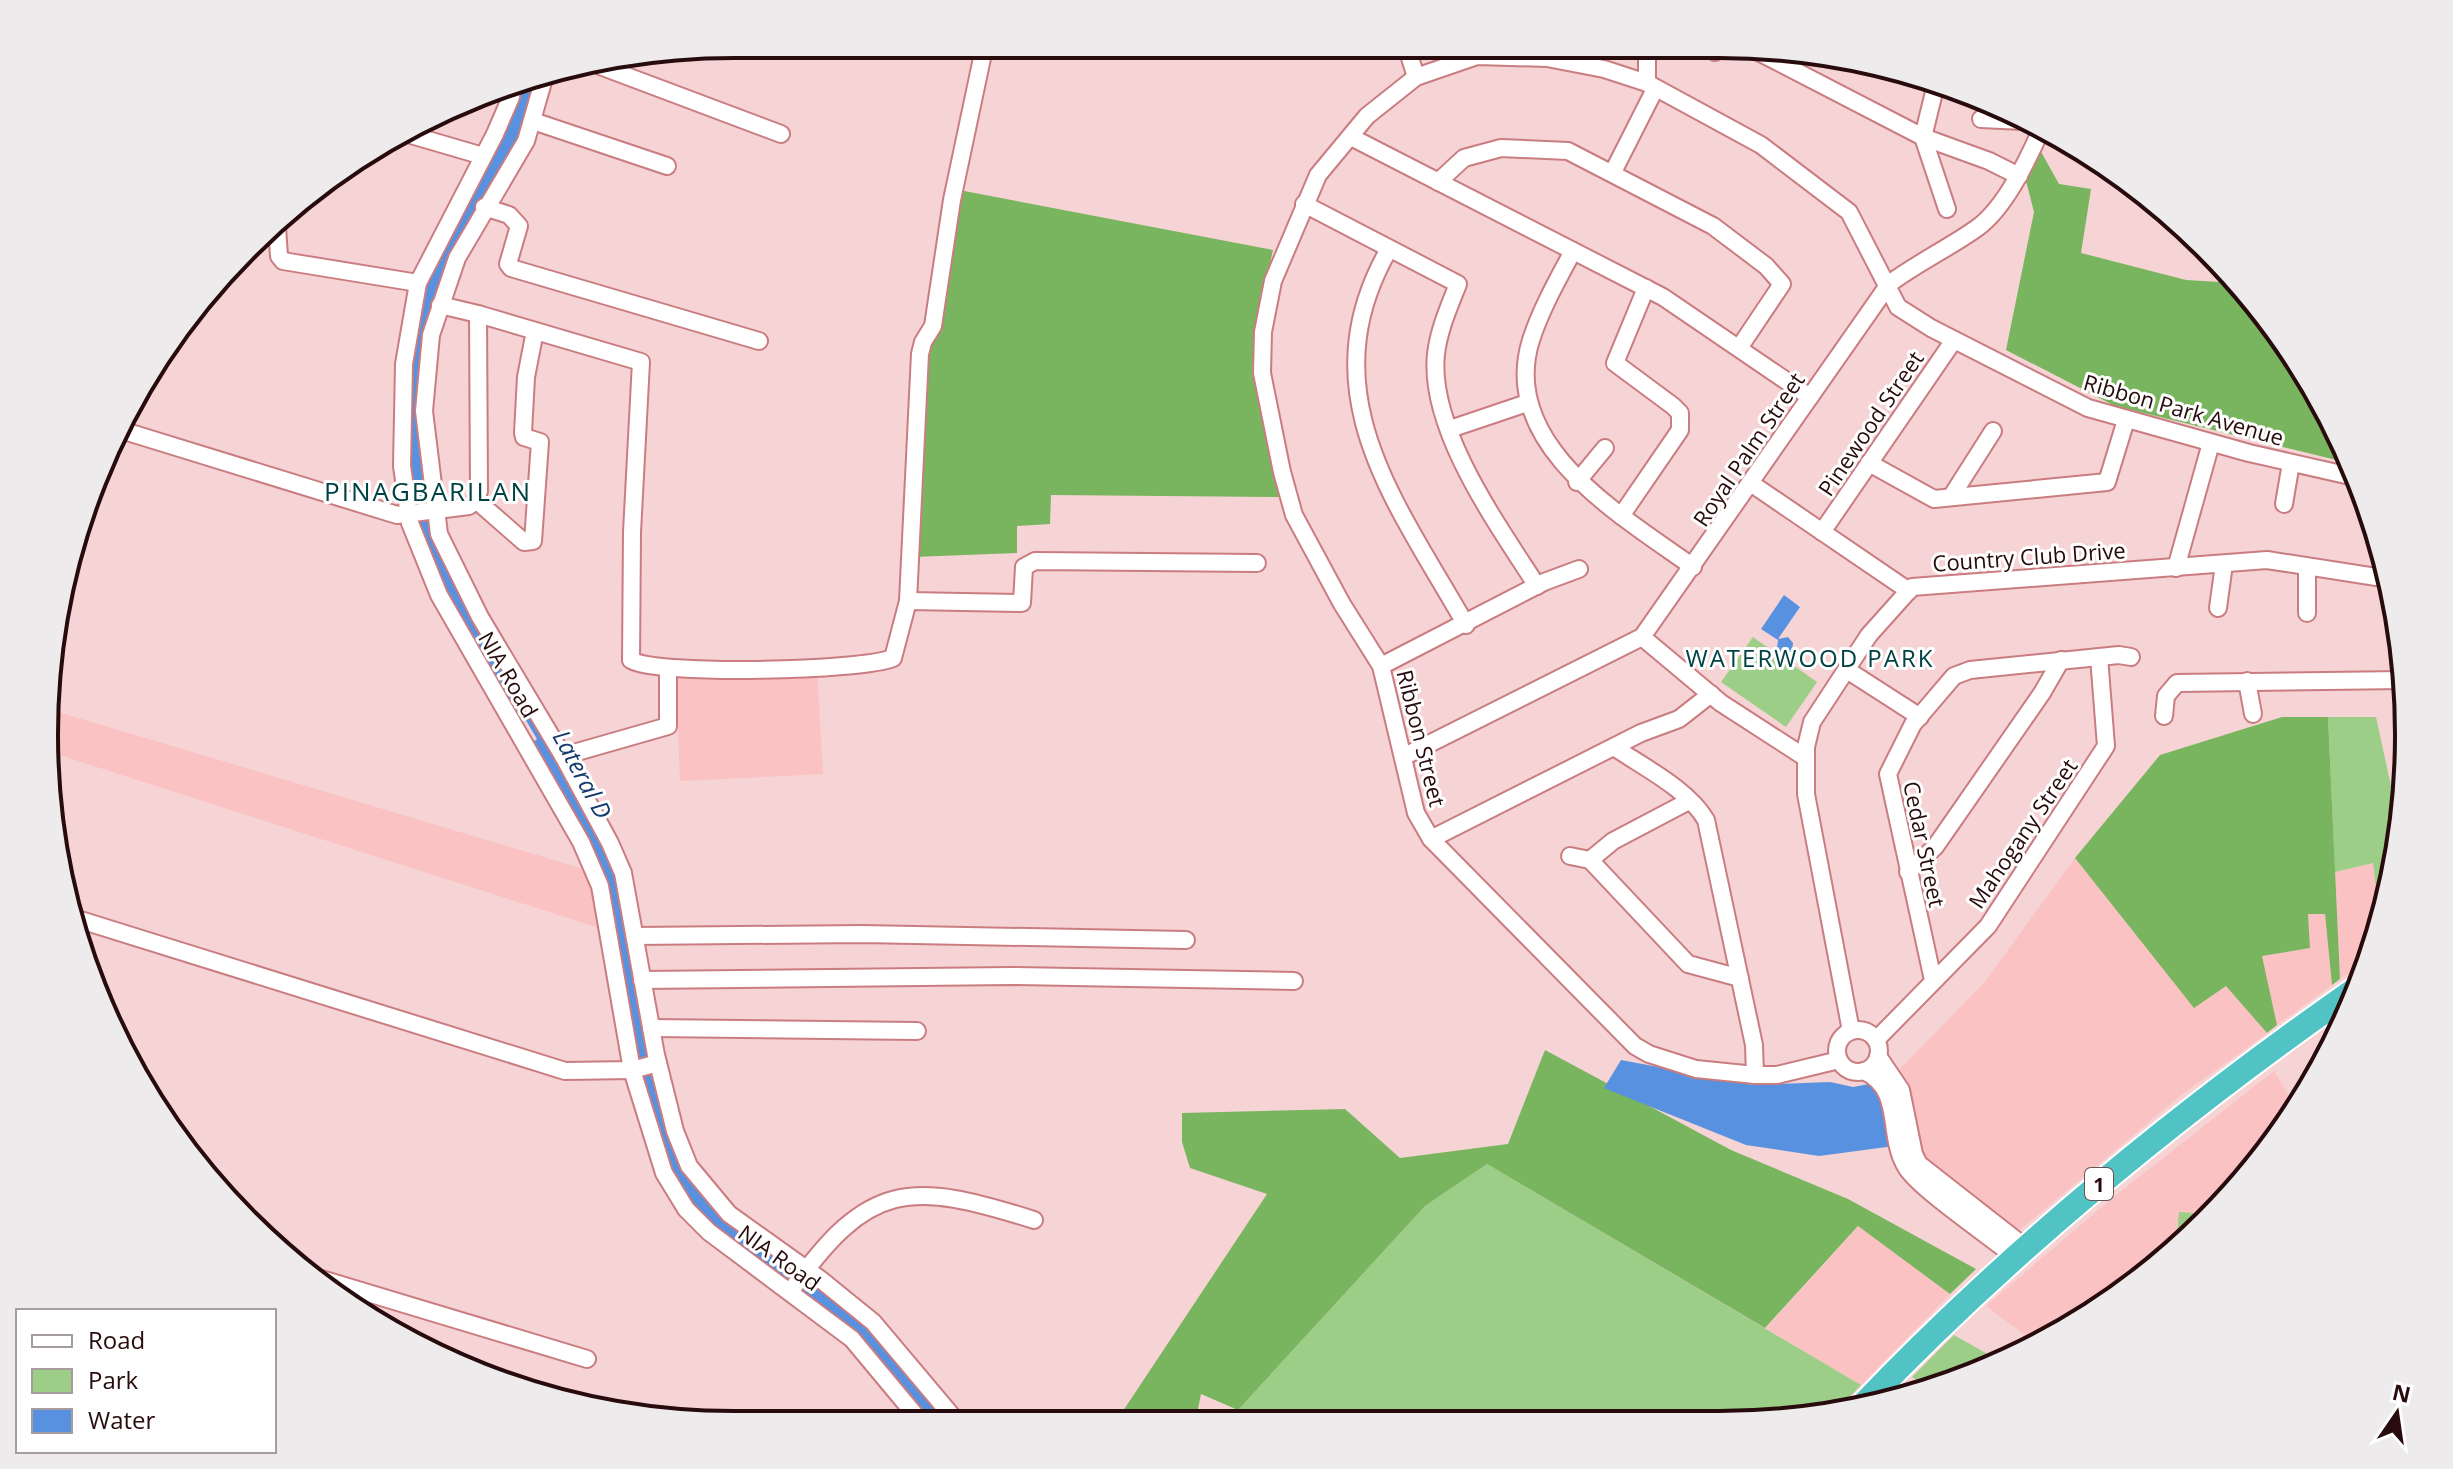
<svg xmlns="http://www.w3.org/2000/svg" width="2453" height="1469" font-family="'Open Sans',sans-serif">
  <rect width="100%" height="100%" fill="#f6d3d4"/>
  <!-- built -->
  <g fill="#fac2c3">
    <polygon points="817,670 823,774 680,781 676,674"/>
    <polygon points="48,709 584,869 595,893 602,929 47,751 44,734"/>
    <polygon points="2075,858 2194,1007 2226,986 2267,1033 2180,1096 2016,1233 1919,1152 1895,1074 1984,983"/>
    <polygon points="2373,863 2380,921 2368,961 2340,979 2335,872"/>
    <polygon points="2308,914 2325,914 2332,985 2277,1025 2262,956 2310,948"/>
    <polygon points="2274,1071 2297,1110 2292,1118 2208,1214 2179,1212 2174,1253 2063,1333 2037,1344 1986,1306 2111,1199"/>
    <polygon points="1859,1226 1950,1294 1861,1385 1766,1328"/>
  </g>
  <!-- green -->
  <g fill="#9dce88">
    <polygon points="1753,637 1817,682 1786,727 1721,682"/>
    <polygon points="2328,717 2376,717 2400,827 2396,870 2380,921 2373,863 2335,872"/>
    <polygon points="1487,1164 1861,1385 1835,1412 1764,1423 1259,1423 1238,1410 1425,1206"/>
    <polygon points="2179,1212 2208,1214 2175,1253"/>
    <polygon points="1954,1335 1998,1360 1930,1388 1912,1377"/>
  </g>
  <!-- forest -->
  <g fill="#79b55f">
    <polygon points="2040,150 2059,184 2091,189 2081,253 2186,280 2237,283 2293,351 2353,464 2115,406 2006,350 2034,212 2024,173"/>
    <polygon points="959,190 1273,250 1255,329 1252,373 1280,497 1051,495 1050,524 1017,526 1017,553 913,557 921,380"/>
    <polygon points="2282,717 2328,717 2340,979 2332,985 2325,914 2308,914 2310,948 2262,956 2277,1025 2267,1033 2226,986 2194,1008 2075,858 2160,755"/>
    <polygon points="1545,1050 1731,1150 1848,1199 1976,1269 1950,1294 1858,1226 1765,1328 1487,1164 1425,1206 1238,1410 1201,1394 1195,1423 1115,1423 1267,1194 1190,1168 1182,1142 1182,1113 1345,1109 1400,1158 1508,1144"/>
  </g>
  <!-- water -->
  <g fill="#5891df">
    <polygon points="541,76 515,149 451,259 418,419 419,452 431,504 514,684 620,873 693,1183 727,1219 872,1329 952,1423 931,1423 857,1331 714,1227 688,1200 677,1181 658,1138 637,1059 609,884 533,742 537,739 524,717 515,722 427,554 417,517 409,461 411,362 424,292 521,79"/>
    <polygon points="1784,595 1800,607 1778,639 1788,637 1793,643 1792,651 1786,655 1777,649 1778,640 1761,629"/>
    <polygon points="1621,1060 1754,1085 1830,1082 1853,1087 1880,1082 1894,1146 1819,1156 1746,1145 1604,1088"/>
  </g>
  <g fill="none" stroke-linecap="round" stroke-linejoin="round">
    <defs>
      <g id="minor">
        <polyline points="1406,45 1416,77"/>
        <polyline points="1647,45 1647,83"/>
        <polyline points="1745,45 1923,137 1947,209"/>
        <polyline points="1715,52 1716,45"/>
        <polyline points="600,66 781,134"/>
        <polyline points="545,75 526,141 457,258 431,335 424,411 439,534 480,617 563,756 610,843 623,873 656,1055 675,1131 689,1166 729,1214 820,1279 873,1322 958,1423"/>
        <polyline points="514,80 511,97 495,134 418,283 404,364 402,466 410,523 439,595 581,842 600,886 632,1070 664,1173 686,1209 709,1232 852,1339 922,1423"/>
        <polyline points="1937,80 1923,137 1989,161 2019,176"/>
        <polyline points="1981,119 2023,121"/>
        <polyline points="533,121 667,166"/>
        <polyline points="411,135 483,156"/>
        <polyline points="1351,137 1663,297 1810,397"/>
        <polyline points="1613,172 1655,89"/>
        <polyline points="1438,182 1464,158 1501,148 1568,151 1713,226 1766,266 1782,284 1739,348"/>
        <path d="M1304,204L1458,284C1449,307 1439,329 1436,354C1428,429 1498,525 1537,586"/>
        <polyline points="484,207 509,215 519,226 508,264 511,268 759,341"/>
        <polyline points="277,227 279,256 283,261 418,283"/>
        <path d="M1389,249C1307,392 1396,502 1466,625"/>
        <path d="M1573,251C1558,279 1541,309 1531,340C1498,445 1622,516 1693,567"/>
        <path d="M478,314L641,362L632,532L631,660C657,676 862,671 893,658L908,601L920,354L923,342L933,326L952,200L985,44"/>
        <polyline points="1450,429 1527,403"/>
        <polyline points="121,430 397,515 469,506 476,500 479,491 478,314 440,305"/>
        <polyline points="1869,463 1934,499 2107,482 2126,420"/>
        <polyline points="1577,482 1605,448"/>
        <polyline points="1752,484 1909,591"/>
        <polyline points="1951,497 1993,431"/>
        <polyline points="476,500 524,542 533,541 540,442 524,437 523,433 526,377 535,331"/>
        <polyline points="2284,504 2291,463"/>
        <polyline points="1621,516 1680,430 1680,413 1673,406 1615,363 1646,288"/>
        <polyline points="1822,532 1954,340"/>
        <polyline points="2307,567 2307,613"/>
        <polyline points="2176,568 2211,443"/>
        <polyline points="2395,599 2396,602"/>
        <polyline points="908,601 1022,603 1024,567 1035,561 1257,563"/>
        <polyline points="2218,608 2224,564"/>
        <polyline points="1642,637 1721,703 1806,758"/>
        <polyline points="1381,666 1544,582 1579,569"/>
        <polyline points="1847,670 1920,717"/>
        <polyline points="2247,681 2253,714"/>
        <polyline points="2164,716 2166,696 2177,683 2404,680"/>
        <path d="M1614,747C1643,767 1688,789 1706,820L1754,1045L1755,1075"/>
        <polyline points="563,756 668,726 668,668"/>
        <path d="M1403,757L1642,637L1889,284C1917,263 1949,248 1977,228C2005,208 2027,161 2041,130"/>
        <polyline points="1689,801 1613,841 1590,860 1688,964 1740,978"/>
        <polyline points="1431,839 1641,733 1679,719 1711,694"/>
        <polyline points="1570,856 1590,860"/>
        <polyline points="1908,872 1935,847 2042,693 2061,660"/>
        <polyline points="74,918 565,1071 632,1070 658,1063"/>
        <polyline points="636,936 862,934 1186,940"/>
        <polyline points="642,980 1011,976 1294,981"/>
        <polyline points="1933,980 1888,774 1913,724 1954,676 1970,670 2119,655 2131,657"/>
        <polyline points="651,1028 917,1031"/>
        <circle cx="1858" cy="1051" r="21"/>
        <polyline points="1851,1031 1806,794 1806,747 1812,722 1869,635 1912,587 2267,560 2389,579"/>
        <polyline points="1876,1040 1988,926 2106,746 2099,657"/>
        <polyline points="1878,1056 1901,1090 1914,1154 1919,1164 2025,1247"/>
        <polyline points="1839,1060 1777,1075 1755,1075 1696,1069 1649,1054 1635,1046 1431,839 1416,813 1381,666 1342,604 1294,515 1282,472 1262,373 1263,332 1273,281 1318,175 1367,116 1416,77 1477,56 1547,58 1604,69 1647,83 1761,145 1849,212 1898,307 1931,328 2088,408 2249,453 2359,478"/>
        <path d="M1864,1071C1904,1090 1886,1134 1906,1167C1918,1188 1992,1238 2015,1257"/>
        <polyline points="318,1278 587,1359"/>
        <path d="M790,1292C868,1181 909,1180 1034,1220"/>
      </g>
      <path id="highway" d="M1860,1408C2011,1249 2181,1111 2360,986"/>
    </defs>
    <!-- minor casing -->
    <use href="#minor" stroke="#ca7d80" stroke-width="20"/>
    <!-- highway casing -->
    <use href="#highway" stroke="#fff" stroke-width="28"/>
    <!-- minor -->
    <use href="#minor" stroke="#fff" stroke-width="16"/>
    <!-- highway -->
    <use href="#highway" stroke="#51c3c5" stroke-width="24"/>
  </g>
  <g text-anchor="middle" dominant-baseline="central" stroke-width="6" stroke-linejoin="round" paint-order="stroke">
    <!-- shield labels -->
    <rect fill="#fefefe" stroke="#685455" stroke-width="2" x="2085" y="1168" width="28" height="32" rx="6"/>
    <g font-size="20" font-weight="bold" fill="#270b0d">
      <text x="2099" y="1184">1</text>
    </g>
    <!-- street labels -->
    <g font-size="22" fill="#270b0d" stroke="#fefefe">
      <text transform="translate(2184 409) rotate(16)">Ribbon Park Avenue</text>
      <text transform="translate(1870 423) rotate(-56)">Pinewood Street</text>
      <text transform="translate(1748 449) rotate(-56)">Royal Palm Street</text>
      <text transform="translate(2029 556) rotate(-4)">Country Club Drive</text>
      <text transform="translate(509 674) rotate(60)">NIA Road</text>
      <text transform="translate(1422 738) rotate(76)">Ribbon Street</text>
      <text transform="translate(2022 833) rotate(-56)">Mahogany Street</text>
      <text transform="translate(1925 844) rotate(78)">Cedar Street</text>
      <text transform="translate(780 1257) rotate(36)">NIA Road</text>
    </g>
    <!-- neighbourhood labels -->
    <g font-size="24" letter-spacing="2" fill="#004243" stroke="#fefefe">
      <text x="1810" y="657">WATERWOOD PARK</text>
    </g>
    <!-- water labels -->
    <g font-size="24" font-style="italic" fill="#143a6d" stroke="#fefefe">
      <text transform="translate(583 774) rotate(62)">Lateral D</text>
    </g>
    <!-- quarter labels -->
    <g font-size="26" letter-spacing="2" fill="#004243" stroke="#fefefe">
      <text x="428" y="491">PINAGBARILAN</text>
    </g>
  </g>
  <!-- crop -->
  <path d="M0 0H2453V1469H0ZM734 58H1719A676 676 0 0 1 2395 734V735A676 676 0 0 1 1719 1411H734A676 676 0 0 1 58 735V734A676 676 0 0 1 734 58Z" fill="#edebeb" fill-rule="evenodd"/>
  <path fill="none" stroke="#270b0d" stroke-width="4" d="M734 58H1719A676 676 0 0 1 2395 734V735A676 676 0 0 1 1719 1411H734A676 676 0 0 1 58 735V734A676 676 0 0 1 734 58Z"/>
  <!-- legend -->
  <rect x="16" y="1309" width="260" height="144" fill="#fefefe" stroke="#a89d9e" stroke-width="2"/>
  <rect x="32" y="1335" width="40" height="12" fill="#ffffff" stroke="#a89d9e" stroke-width="2"/>
  <text x="88" y="1349" font-size="24" fill="#270b0d">Road</text>
  <rect x="32" y="1369" width="40" height="24" fill="#9dce88" stroke="#a89d9e" stroke-width="2"/>
  <text x="88" y="1389" font-size="24" fill="#270b0d">Park</text>
  <rect x="32" y="1409" width="40" height="24" fill="#5891df" stroke="#a89d9e" stroke-width="2"/>
  <text x="88" y="1429" font-size="24" fill="#270b0d">Water</text>
  <!-- north arrow -->
  <g transform="translate(2397 1413) rotate(13)" stroke="#fefefe" stroke-width="6" paint-order="stroke">
  <path d="M0-6L14 30L0 20L-14 30Z" fill="#270b0d"/>
  <text y="-12" font-size="22" font-weight="bold" text-anchor="middle" fill="#270b0d">N</text>
  </g>
</svg>
